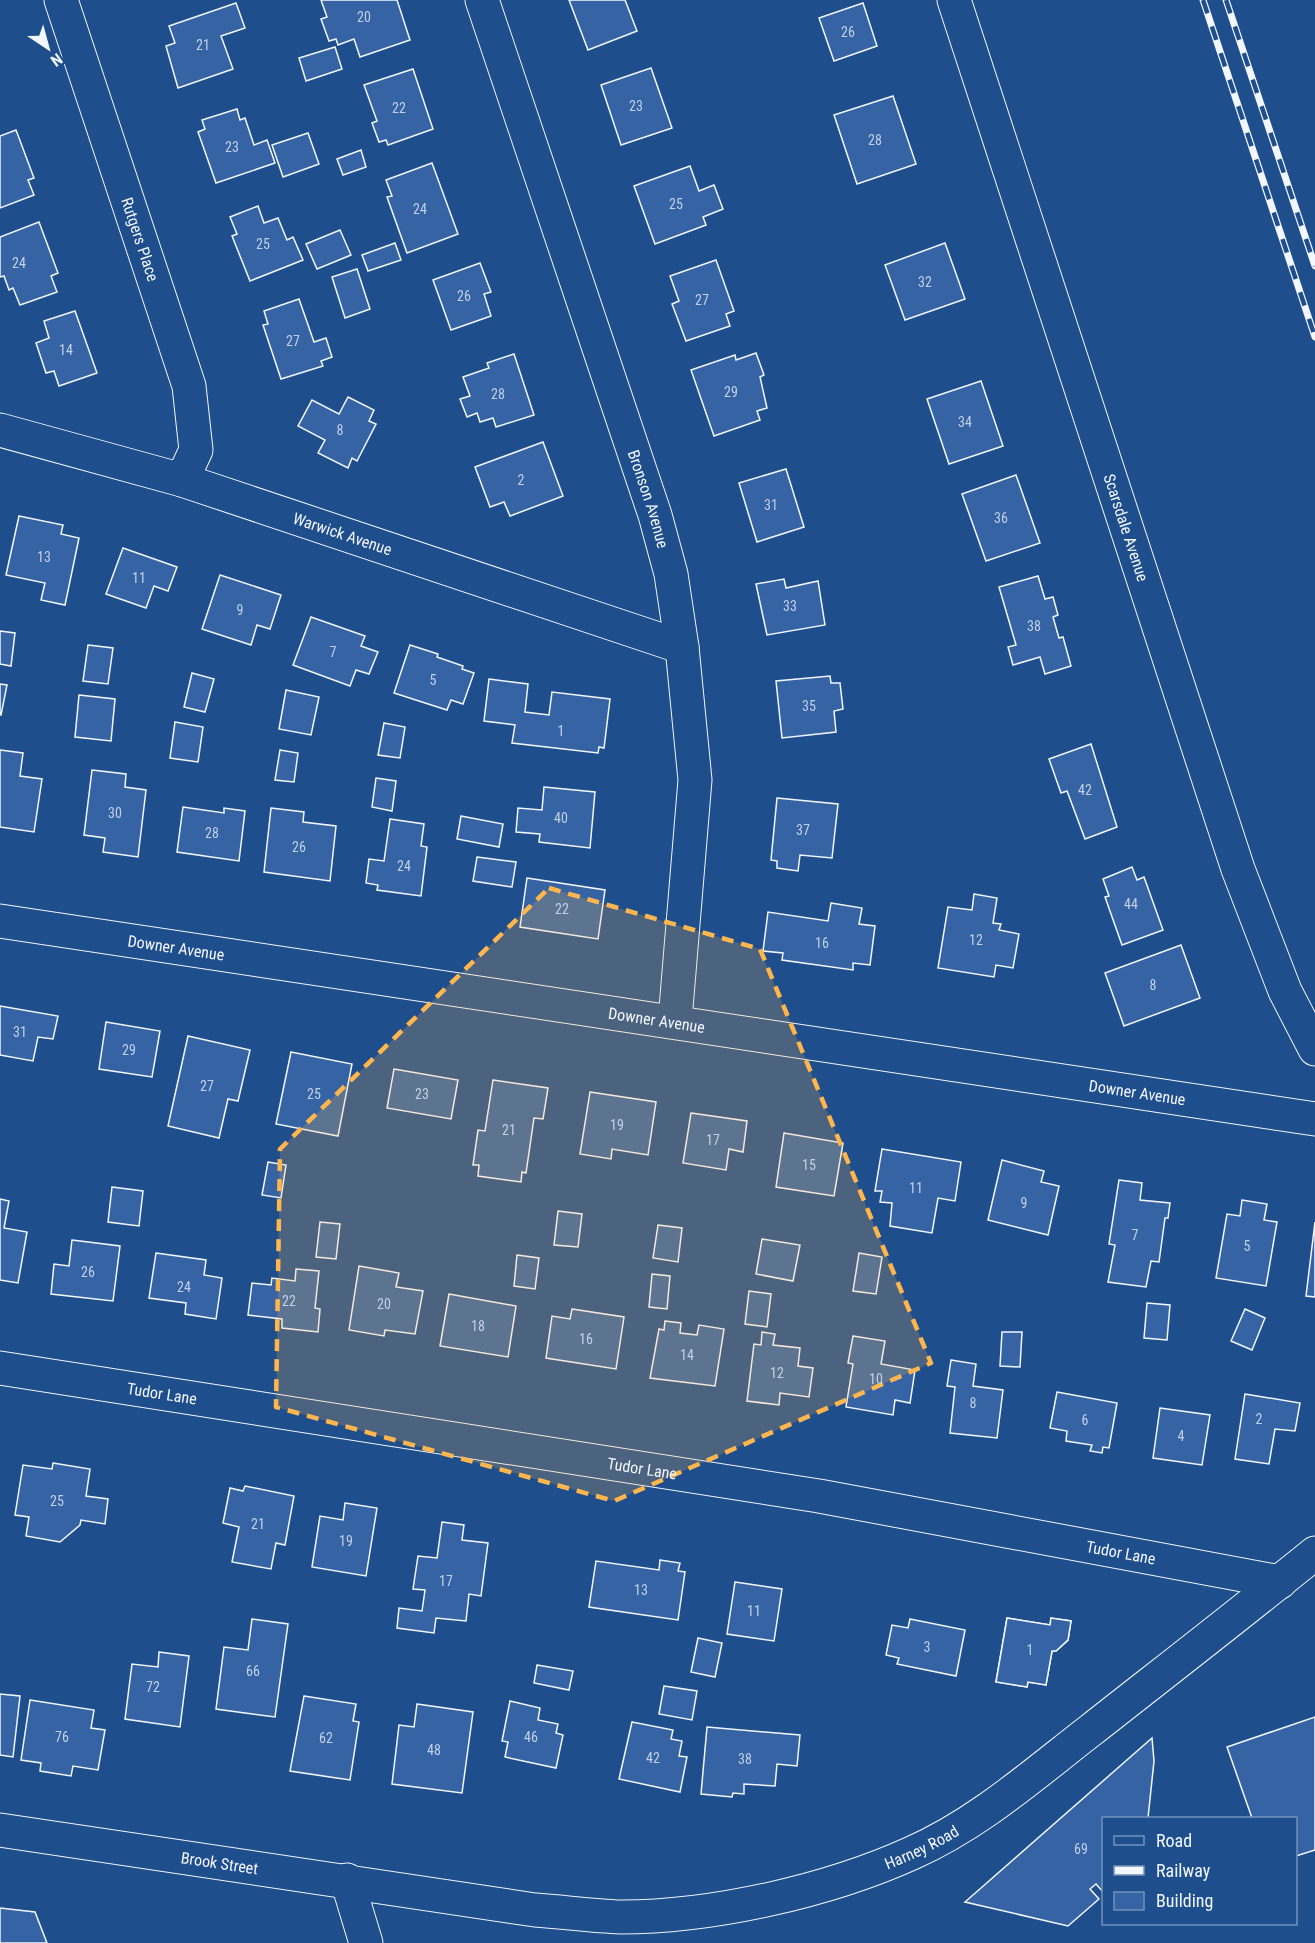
<svg xmlns="http://www.w3.org/2000/svg" width="1315" height="1943" font-family="'Roboto Condensed',sans-serif">
  <rect width="100%" height="100%" fill="#1f4e8c"/>
  <!-- building -->
  <g fill="#3563a3" stroke="#f2f6ff" stroke-width="1.5">
    <polygon points="321,0 397,0 410,40 360,57 354,39 338,45 336,39 329,41 321,19 327,17"/>
    <polygon points="569,0 625,0 637,31 588,50"/>
    <polygon points="236,3 245,28 221,36 233,69 178,88 166,46 175,43 169,26"/>
    <polygon points="863,3 877,46 834,61 819,18"/>
    <polygon points="335,47 342,69 306,81 299,58"/>
    <polygon points="651,68 672,128 621,145 601,85"/>
    <polygon points="413,69 433,129 388,145 386,140 379,142 372,123 377,121 364,85"/>
    <polygon points="893,96 916,164 857,184 834,115"/>
    <polygon points="237,109 240,120 245,118 254,145 267,140 275,163 216,183 198,132 205,129 202,120"/>
    <polygon points="16,130 34,178 28,180 34,195 0,208 0,136"/>
    <polygon points="308,133 319,164 283,177 272,145"/>
    <polygon points="361,150 366,167 343,175 337,159"/>
    <polygon points="432,163 458,234 407,253 387,197 392,196 386,180"/>
    <polygon points="690,166 699,191 714,185 723,209 703,217 706,225 655,244 634,186"/>
    <polygon points="258,206 264,223 278,218 287,240 293,237 303,260 250,281 232,236 237,234 230,217"/>
    <polygon points="39,222 58,273 51,276 57,292 20,305 13,288 9,290 4,276 0,277 0,237"/>
    <polygon points="340,230 351,255 317,269 306,244"/>
    <polygon points="395,243 401,260 368,271 362,255"/>
    <polygon points="945,243 965,299 905,320 885,265"/>
    <polygon points="716,260 734,311 726,314 730,326 686,341 672,304 679,301 670,276"/>
    <polygon points="480,263 491,292 484,294 491,316 451,330 433,280"/>
    <polygon points="357,269 370,309 345,318 332,277"/>
    <polygon points="299,299 314,342 326,338 332,357 321,361 323,366 281,379 263,325 268,324 264,311"/>
    <polygon points="75,311 97,373 59,386 54,371 46,373 36,343 49,338 44,321"/>
    <polygon points="756,353 764,375 760,377 767,408 757,411 760,420 714,436 691,370 735,355 736,360"/>
    <polygon points="514,354 534,415 496,427 493,418 480,422 477,413 467,417 460,399 470,396 463,377 489,368 487,363"/>
    <polygon points="981,381 1003,446 949,464 927,399"/>
    <polygon points="348,397 374,410 369,421 376,424 357,461 352,458 348,468 318,453 325,440 298,426 312,400 339,414"/>
    <polygon points="543,442 563,496 510,516 504,502 490,507 475,467"/>
    <polygon points="786,469 804,527 757,542 739,483"/>
    <polygon points="1016,475 1040,543 986,561 962,494"/>
    <polygon points="19,516 63,525 61,534 79,538 65,605 41,600 45,583 6,575"/>
    <polygon points="123,548 177,567 168,591 154,586 146,608 106,594"/>
    <polygon points="220,575 281,595 270,629 257,625 251,645 202,629"/>
    <polygon points="1038,576 1045,599 1053,597 1058,615 1053,617 1059,638 1063,637 1071,666 1045,674 1040,657 1013,665 1008,647 1016,645 999,587"/>
    <polygon points="784,579 786,588 818,581 825,625 767,635 756,584"/>
    <polygon points="311,617 365,636 361,646 378,652 369,674 356,670 350,686 293,665"/>
    <polygon points="0,631 15,633 11,666 0,664"/>
    <polygon points="88,645 113,648 108,684 83,681"/>
    <polygon points="410,645 438,654 437,657 463,666 462,669 474,673 463,704 451,700 447,710 394,693"/>
    <polygon points="192,673 214,679 205,712 184,707"/>
    <polygon points="830,676 831,683 840,683 843,709 834,711 836,732 782,738 776,681"/>
    <polygon points="489,679 528,684 525,712 549,715 552,692 610,699 604,748 599,747 598,753 512,743 515,725 484,721"/>
    <polygon points="0,684 7,685 1,715 0,714"/>
    <polygon points="286,690 319,697 311,735 279,729"/>
    <polygon points="79,695 115,699 111,741 75,737"/>
    <polygon points="175,722 203,727 198,762 170,758"/>
    <polygon points="384,723 405,727 400,758 378,755"/>
    <polygon points="1091,744 1117,827 1085,839 1067,791 1061,793 1049,759"/>
    <polygon points="0,750 23,753 20,776 42,779 34,832 0,827"/>
    <polygon points="280,750 298,753 294,782 275,780"/>
    <polygon points="92,770 126,774 125,787 146,790 138,857 103,852 105,838 84,835"/>
    <polygon points="376,778 396,781 392,811 372,807"/>
    <polygon points="544,787 595,792 590,848 539,842 540,834 516,832 518,808 542,810"/>
    <polygon points="777,798 838,804 832,858 800,855 798,871 777,868 777,861 771,860"/>
    <polygon points="183,807 224,813 224,808 245,811 239,861 177,852"/>
    <polygon points="271,808 304,812 303,822 336,826 330,881 264,872"/>
    <polygon points="461,816 503,824 499,847 457,839"/>
    <polygon points="390,819 424,824 421,846 427,847 421,896 377,890 378,885 366,883 369,859 384,861"/>
    <polygon points="477,857 516,862 512,887 473,881"/>
    <polygon points="1132,867 1137,880 1144,877 1163,930 1122,945 1105,897 1109,896 1103,879"/>
    <polygon points="527,878 605,890 598,939 520,927"/>
    <polygon points="974,894 997,898 993,923 1001,924 999,930 1019,934 1013,968 996,965 994,977 938,968 948,907 972,910"/>
    <polygon points="831,903 862,908 859,924 875,926 870,965 853,963 853,970 782,960 783,953 763,951 768,912 828,921"/>
    <polygon points="1181,945 1200,998 1124,1026 1105,973"/>
    <polygon points="0,1006 58,1016 53,1039 38,1037 33,1061 0,1055"/>
    <polygon points="106,1022 160,1031 152,1077 99,1069"/>
    <polygon points="188,1036 250,1050 238,1101 228,1099 219,1138 168,1126"/>
    <polygon points="291,1052 352,1064 338,1136 276,1124"/>
    <polygon points="394,1069 458,1080 451,1119 387,1108"/>
    <polygon points="493,1080 548,1088 543,1119 534,1118 526,1173 522,1172 521,1182 478,1176 479,1165 473,1165 478,1130 485,1131"/>
    <polygon points="590,1092 656,1102 648,1155 612,1149 611,1159 580,1154"/>
    <polygon points="691,1113 747,1121 743,1152 729,1149 726,1170 683,1163"/>
    <polygon points="784,1133 843,1143 834,1196 776,1187"/>
    <polygon points="882,1149 961,1162 955,1201 938,1198 932,1233 890,1226 892,1203 880,1202 882,1191 875,1191"/>
    <polygon points="1002,1160 1044,1171 1041,1182 1059,1186 1048,1235 988,1220"/>
    <polygon points="268,1162 286,1165 281,1198 262,1195"/>
    <polygon points="1119,1180 1142,1183 1140,1200 1170,1203 1168,1218 1165,1218 1159,1262 1151,1261 1146,1287 1108,1282 1115,1245 1109,1244"/>
    <polygon points="112,1187 143,1191 139,1226 108,1222"/>
    <polygon points="0,1199 9,1201 4,1228 27,1232 18,1283 0,1280"/>
    <polygon points="1242,1200 1267,1204 1264,1220 1277,1222 1266,1286 1216,1278 1227,1214 1240,1216"/>
    <polygon points="558,1211 582,1214 578,1247 554,1245"/>
    <polygon points="320,1222 340,1224 336,1259 316,1257"/>
    <polygon points="1315,1222 1315,1297 1306,1296"/>
    <polygon points="658,1225 682,1228 678,1262 653,1258"/>
    <polygon points="762,1239 800,1245 793,1281 756,1274"/>
    <polygon points="72,1240 120,1246 113,1301 51,1294 54,1264 69,1266"/>
    <polygon points="156,1253 206,1260 204,1275 222,1278 216,1319 185,1314 186,1303 149,1298"/>
    <polygon points="859,1253 882,1257 876,1294 853,1291"/>
    <polygon points="517,1255 539,1258 535,1289 514,1286"/>
    <polygon points="359,1266 399,1273 396,1287 423,1291 415,1334 385,1330 384,1336 349,1330"/>
    <polygon points="296,1269 319,1271 315,1308 320,1309 318,1332 282,1328 282,1319 248,1315 252,1283 271,1285 272,1278 295,1281"/>
    <polygon points="652,1274 670,1276 667,1309 649,1307"/>
    <polygon points="749,1291 771,1294 767,1327 745,1324"/>
    <polygon points="449,1294 516,1306 508,1357 440,1346"/>
    <polygon points="1147,1303 1170,1305 1167,1340 1144,1338"/>
    <polygon points="572,1309 624,1317 616,1369 546,1358 552,1316 570,1319"/>
    <polygon points="1245,1309 1265,1318 1252,1350 1231,1341"/>
    <polygon points="665,1321 681,1323 680,1333 697,1335 699,1325 724,1329 715,1386 650,1378 659,1329 664,1330"/>
    <polygon points="762,1332 775,1334 773,1345 800,1348 798,1366 813,1368 809,1397 780,1393 779,1405 747,1401 754,1344 761,1345"/>
    <polygon points="1002,1332 1022,1332 1020,1367 1000,1366"/>
    <polygon points="853,1336 885,1341 881,1364 915,1370 910,1403 895,1400 893,1415 846,1407 853,1364 848,1363"/>
    <polygon points="951,1360 976,1364 973,1386 1003,1390 997,1438 950,1433 955,1387 947,1386"/>
    <polygon points="1057,1392 1117,1403 1109,1448 1103,1447 1102,1453 1090,1451 1092,1445 1066,1441 1067,1431 1050,1428"/>
    <polygon points="1245,1394 1300,1403 1295,1431 1275,1429 1269,1464 1235,1459"/>
    <polygon points="1160,1408 1210,1415 1202,1465 1153,1458"/>
    <polygon points="53,1463 90,1469 86,1496 108,1499 105,1524 81,1520 80,1525 60,1542 26,1536 29,1517 15,1515 23,1465 52,1469"/>
    <polygon points="245,1486 294,1496 285,1545 276,1543 271,1569 232,1562 239,1527 223,1523 230,1488 243,1491"/>
    <polygon points="345,1503 377,1508 366,1576 312,1567 320,1516 343,1520"/>
    <polygon points="442,1522 464,1525 462,1540 488,1543 481,1596 469,1594 466,1621 436,1618 434,1633 397,1628 399,1608 422,1611 425,1590 413,1589 418,1556 437,1558"/>
    <polygon points="660,1560 680,1563 678,1571 685,1572 678,1620 589,1607 596,1561 659,1570"/>
    <polygon points="735,1582 782,1589 774,1641 727,1634"/>
    <polygon points="1007,1618 1050,1625 1051,1618 1071,1621 1068,1640 1056,1651 1052,1651 1046,1685 1028,1682 1027,1687 996,1682"/>
    <polygon points="1007,1618 1050,1625 1051,1618 1071,1621 1068,1640 1056,1651 1052,1651 1046,1685 1028,1682 1027,1687 996,1682"/>
    <polygon points="252,1619 288,1624 275,1717 216,1709 224,1647 248,1650"/>
    <polygon points="910,1619 965,1630 956,1676 897,1664 899,1658 886,1655 892,1625 908,1628"/>
    <polygon points="698,1638 722,1643 715,1677 691,1672"/>
    <polygon points="159,1652 189,1656 180,1727 125,1719 132,1664 158,1667"/>
    <polygon points="537,1665 573,1671 569,1690 534,1683"/>
    <polygon points="664,1686 697,1691 692,1720 659,1714"/>
    <polygon points="0,1694 20,1696 13,1757 0,1755"/>
    <polygon points="304,1696 356,1704 353,1721 359,1722 350,1780 290,1771"/>
    <polygon points="30,1700 94,1710 91,1728 105,1730 98,1770 73,1766 71,1776 40,1771 41,1763 21,1760"/>
    <polygon points="510,1701 540,1708 538,1720 558,1724 556,1733 563,1735 556,1768 505,1757 508,1742 502,1741"/>
    <polygon points="417,1704 473,1712 462,1793 392,1784 399,1725 414,1727"/>
    <polygon points="1315,1717 1315,1850 1296,1856 1296,1818 1252,1818 1227,1747"/>
    <polygon points="632,1722 673,1730 671,1739 682,1741 679,1756 687,1757 680,1792 619,1779"/>
    <polygon points="707,1727 800,1735 797,1766 777,1764 775,1786 744,1784 744,1794 733,1793 732,1797 701,1794"/>
    <polygon points="1152,1738 1154,1761 1148,1818 1104,1818 1104,1893 1096,1884 1090,1889 1099,1899 1068,1926 965,1902"/>
    <polygon points="0,1908 35,1912 47,1943 0,1943"/>
  </g>
  <g fill="none" stroke-linecap="round" stroke-linejoin="round">
    <defs>
      <g id="street">
        <path id="s1" d="M61,0L189,386L196,450L182,480"/>
        <path id="s2" d="M482,0L655,515L671,574L682,647L695,780L675,1020"/>
        <path id="s3" d="M954,0L1238,869L1285,991L1315,1049"/>
        <path id="s4" d="M0,430L182,480L682,647"/>
        <path id="s5" d="M0,921L1315,1119"/>
        <path id="s6" d="M0,1368L819,1496L1280,1582"/>
        <polyline points="347,1880 366,1943"/>
      </g>
      <g id="secondary">
        <path id="s7" d="M0,1830L535,1910C564,1912 593,1916 621,1917C713,1917 828,1891 912,1853C978,1824 1034,1774 1091,1730C1166,1671 1241,1613 1315,1553"/>
      </g>
    </defs>
    <!-- street casing -->
    <use href="#street" stroke="#f2f6ff" stroke-width="35"/>
    <!-- secondary casing -->
    <use href="#secondary" stroke="#f2f6ff" stroke-width="35"/>
    <!-- street -->
    <use href="#street" stroke="#1f4e8c" stroke-width="33"/>
    <!-- secondary -->
    <use href="#secondary" stroke="#1f4e8c" stroke-width="33"/>
    <defs>
      <g id="rail">
        <polyline points="1203,0 1315,337"/>
        <polyline points="1226,0 1315,266"/>
      </g>
    </defs>
    <!-- rail casing -->
    <use href="#rail" stroke="#f2f6ff" stroke-width="7"/>
    <!-- rail -->
    <use href="#rail" stroke="#1f4e8c" stroke-width="4.5" stroke-dasharray="14" stroke-linecap="butt"/>
  </g>
  <!-- marked area -->
  <path fill="#ffb74d" fill-opacity="0.2" stroke="#ffb74d" stroke-width="4.5" stroke-dasharray="12 8" stroke-linejoin="round" d="M549,888L760,949L931,1363L614,1501L276,1407L280,1149Z"/>
  <g text-anchor="middle" dominant-baseline="central" stroke-width="4.5" stroke-linejoin="round" paint-order="stroke">
    <!-- number labels -->
    <g font-size="14" fill="#c3d1e8">
      <text x="364" y="17">20</text>
      <text x="848" y="32">26</text>
      <text x="203" y="45">21</text>
      <text x="636" y="106">23</text>
      <text x="399" y="108">22</text>
      <text x="875" y="140">28</text>
      <text x="232" y="147">23</text>
      <text x="676" y="204">25</text>
      <text x="420" y="209">24</text>
      <text x="263" y="244">25</text>
      <text x="19" y="263">24</text>
      <text x="925" y="282">32</text>
      <text x="464" y="296">26</text>
      <text x="702" y="300">27</text>
      <text x="293" y="341">27</text>
      <text x="66" y="350">14</text>
      <text x="731" y="392">29</text>
      <text x="498" y="394">28</text>
      <text x="965" y="422">34</text>
      <text x="340" y="430">8</text>
      <text x="521" y="480">2</text>
      <text x="771" y="505">31</text>
      <text x="1001" y="518">36</text>
      <text x="44" y="557">13</text>
      <text x="139" y="578">11</text>
      <text x="790" y="606">33</text>
      <text x="240" y="610">9</text>
      <text x="1034" y="626">38</text>
      <text x="333" y="652">7</text>
      <text x="433" y="680">5</text>
      <text x="809" y="706">35</text>
      <text x="561" y="731">1</text>
      <text x="1085" y="790">42</text>
      <text x="115" y="813">30</text>
      <text x="561" y="818">40</text>
      <text x="803" y="830">37</text>
      <text x="212" y="833">28</text>
      <text x="299" y="847">26</text>
      <text x="404" y="866">24</text>
      <text x="1131" y="904">44</text>
      <text x="562" y="909">22</text>
      <text x="976" y="940">12</text>
      <text x="822" y="943">16</text>
      <text x="1153" y="985">8</text>
      <text x="20" y="1032">31</text>
      <text x="129" y="1050">29</text>
      <text x="207" y="1086">27</text>
      <text x="314" y="1094">25</text>
      <text x="422" y="1094">23</text>
      <text x="617" y="1125">19</text>
      <text x="509" y="1130">21</text>
      <text x="713" y="1140">17</text>
      <text x="809" y="1165">15</text>
      <text x="916" y="1188">11</text>
      <text x="1024" y="1203">9</text>
      <text x="1135" y="1235">7</text>
      <text x="1247" y="1246">5</text>
      <text x="88" y="1272">26</text>
      <text x="184" y="1287">24</text>
      <text x="289" y="1301">22</text>
      <text x="384" y="1304">20</text>
      <text x="478" y="1326">18</text>
      <text x="586" y="1339">16</text>
      <text x="687" y="1355">14</text>
      <text x="777" y="1373">12</text>
      <text x="876" y="1379">10</text>
      <text x="973" y="1403">8</text>
      <text x="1259" y="1419">2</text>
      <text x="1085" y="1420">6</text>
      <text x="1181" y="1436">4</text>
      <text x="57" y="1501">25</text>
      <text x="258" y="1524">21</text>
      <text x="346" y="1541">19</text>
      <text x="446" y="1581">17</text>
      <text x="641" y="1590">13</text>
      <text x="754" y="1611">11</text>
      <text x="927" y="1647">3</text>
      <text x="1030" y="1650">1</text>
      <text x="253" y="1671">66</text>
      <text x="153" y="1687">72</text>
      <text x="62" y="1737">76</text>
      <text x="531" y="1737">46</text>
      <text x="326" y="1738">62</text>
      <text x="434" y="1750">48</text>
      <text x="653" y="1758">42</text>
      <text x="745" y="1759">38</text>
      <text x="1081" y="1849">69</text>
    </g>
    <!-- street labels -->
    <g font-size="16" fill="#f2f6ff" stroke="#1f4e8c">
      <text stroke="none"><textPath href="#s1" startOffset="252">Rutgers Place</textPath></text>
      <text stroke="none"><textPath href="#s2" startOffset="526">Bronson Avenue</textPath></text>
      <text stroke="none"><textPath href="#s3" startOffset="555">Scarsdale Avenue</textPath></text>
      <text stroke="none"><textPath href="#s4" startOffset="358">Warwick Avenue</textPath></text>
      <text stroke="none"><textPath href="#s5" startOffset="178">Downer Avenue</textPath></text>
      <text stroke="none"><textPath href="#s5" startOffset="664">Downer Avenue</textPath></text>
      <text stroke="none"><textPath href="#s5" startOffset="1150">Downer Avenue</textPath></text>
      <text stroke="none"><textPath href="#s6" startOffset="164">Tudor Lane</textPath></text>
      <text stroke="none"><textPath href="#s6" startOffset="650">Tudor Lane</textPath></text>
      <text stroke="none"><textPath href="#s6" startOffset="1136">Tudor Lane</textPath></text>
      <text stroke="none"><textPath href="#s7" startOffset="938">Harney Road</textPath></text>
      <text stroke="none"><textPath href="#s7" startOffset="222">Brook Street</textPath></text>
    </g>
  </g>
  <!-- legend -->
  <rect x="1102" y="1817" width="195" height="108" fill="#1f4e8c" stroke="#7391ba" stroke-width="1.5"/>
  <rect x="1114" y="1836" width="30" height="9" fill="#1f4e8c" stroke="#7391ba" stroke-width="1.5"/>
  <text x="1156" y="1847" font-size="18" fill="#f2f6ff">Road</text>
  <rect x="1114" y="1866" width="30" height="9" fill="#f2f6ff" stroke="#7391ba" stroke-width="1.5"/>
  <text x="1156" y="1877" font-size="18" fill="#f2f6ff">Railway</text>
  <rect x="1114" y="1892" width="30" height="18" fill="#3563a3" stroke="#7391ba" stroke-width="1.5"/>
  <text x="1156" y="1907" font-size="18" fill="#f2f6ff">Building</text>
  <!-- north arrow -->
  <g transform="translate(48 48) rotate(144)" stroke="#1f4e8c" stroke-width="4.5" paint-order="stroke">
  <path d="M0-4.5L10 22L0 15L-10 22Z" fill="#f2f6ff"/>
  <text y="-9" font-size="16" font-weight="bold" text-anchor="middle" fill="#f2f6ff">N</text>
  </g>
</svg>
